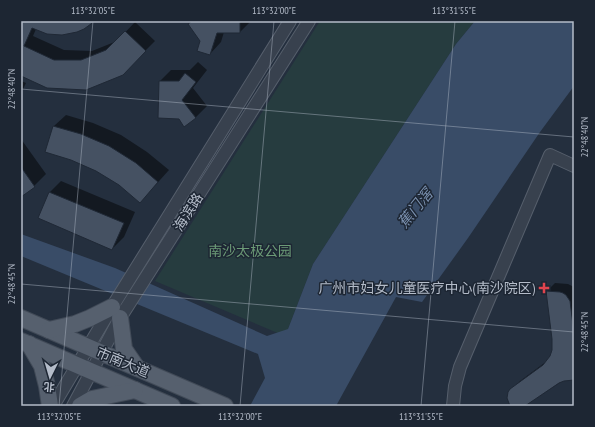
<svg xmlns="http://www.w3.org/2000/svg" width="595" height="427" font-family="'PT Sans Narrow','Noto Sans SC',sans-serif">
  <rect width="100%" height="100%" fill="#242f3e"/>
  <!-- green -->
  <polygon fill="#263c3f" points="320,21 475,21 456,44 313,264 288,329 280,334 155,281"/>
  <!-- water -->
  <polygon fill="#394c67" points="475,21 574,21 574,86 540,132 468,238 422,302 396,297 336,406 250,406 265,378 258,354 21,256 21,234 115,268 267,336 288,329 313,264 456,44"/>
  <!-- shadow -->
  <g fill="#0007">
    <polygon points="21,21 92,21 36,29 33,36 64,50 92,51 117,41 135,22 155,41 122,74 21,75"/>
    <polygon points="192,21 251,21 240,32 224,32 221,42 210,54 201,41"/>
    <polygon points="198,62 207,70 193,88 207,106 195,118 160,81 171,70 190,70"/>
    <polygon points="21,81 26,83 21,93"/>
    <polygon points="66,115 93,123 121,135 147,152 169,170 151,190 140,201 54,126"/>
    <polygon points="21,139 46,174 34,186 21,195"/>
    <polygon points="61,181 135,212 124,237 112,249 50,192"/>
    <polygon points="555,283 568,284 574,287 574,379 564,380 524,406 511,406 511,390 520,381 547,361 551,356 553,345 547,291"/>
  </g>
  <!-- building -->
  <g fill="#455162" stroke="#1f2835">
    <polygon points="21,21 95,21 84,29 77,32 62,35 47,34 32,28 24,46 54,60 81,60 106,50 125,31 146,51 123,75 86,90 47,88 21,76"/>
    <polygon points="192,21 240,21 240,33 217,33 210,55 197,51 200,41 188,24"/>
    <polygon points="185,73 196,82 182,100 196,118 184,127 179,119 158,118 159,81 179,81"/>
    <polygon points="53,126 81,134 109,146 136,163 158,182 140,203 119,185 96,171 71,160 45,152"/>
    <polygon points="21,167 35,187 21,197"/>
    <polygon points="49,192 124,223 112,250 38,218"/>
    <polygon points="546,291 560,292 563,293 566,295 570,301 574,333 574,380 564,381 559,383 525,406 510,406 507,398 508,392 510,389 543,365 550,356 552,350 552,339"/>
  </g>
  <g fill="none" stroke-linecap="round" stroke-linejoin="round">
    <defs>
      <g id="minor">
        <polyline points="53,406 112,307 290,21"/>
        <polyline points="73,406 120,318 309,21"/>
        <polyline points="453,406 455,386 460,367 550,155 574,166"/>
      </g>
      <g id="major">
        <polyline points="21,318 225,406"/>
        <polyline points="120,318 124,349 137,368"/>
        <polyline points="49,330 75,324 90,318 112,307"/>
        <polyline points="21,341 172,406"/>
        <polyline points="29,344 42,366 47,386 50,406"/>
        <polyline points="80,406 92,399 135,390"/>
      </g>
    </defs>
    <!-- minor casing -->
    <use href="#minor" stroke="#565f6c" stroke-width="14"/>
    <!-- major casing -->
    <use href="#major" stroke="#414a57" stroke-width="18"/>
    <!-- minor -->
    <use href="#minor" stroke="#38414e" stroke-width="12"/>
    <!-- major -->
    <use href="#major" stroke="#56606e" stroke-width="16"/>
  </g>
  <!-- ticks -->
  <path fill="none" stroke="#b4bcc9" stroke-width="1" stroke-opacity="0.45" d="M21,89L574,137M21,284L574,332M59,406L93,21M240,406L274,21M421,406L455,21"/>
  <!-- markers -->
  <path fill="#e0444e" stroke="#1d2633" stroke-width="1.5" d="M542 282h4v4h4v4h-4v4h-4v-4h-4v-4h4z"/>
  <g text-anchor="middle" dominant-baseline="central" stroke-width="3" stroke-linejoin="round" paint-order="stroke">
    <!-- street labels -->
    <g font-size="14" fill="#b4bcc9" stroke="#1d2633">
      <text transform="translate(188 212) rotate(-58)">海滨路</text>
      <text transform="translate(123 362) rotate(23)">市南大道</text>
    </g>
    <!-- park labels -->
    <g font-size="14" fill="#6b9a76" stroke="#1d2633">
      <text x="250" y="251">南沙太极公园</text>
    </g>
    <!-- poi labels -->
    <g font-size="14" fill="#b4bcc9" stroke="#1d2633" text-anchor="end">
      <text x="535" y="288">广州市妇女儿童医疗中心(南沙院区)</text>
    </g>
    <!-- water labels -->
    <g font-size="15" font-style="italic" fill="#7c92b1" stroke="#1d2633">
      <text transform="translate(415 208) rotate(-51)">蕉门滘</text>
    </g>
  </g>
  <!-- border -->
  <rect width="595" height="427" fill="none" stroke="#1d2633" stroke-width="44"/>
  <!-- north arrow -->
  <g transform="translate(50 377) rotate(185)" stroke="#1d2633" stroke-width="3" paint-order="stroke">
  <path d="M0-3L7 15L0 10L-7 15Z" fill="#b4bcc9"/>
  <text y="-6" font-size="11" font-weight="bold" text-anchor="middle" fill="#b4bcc9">北</text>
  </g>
  <rect x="22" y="22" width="551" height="383" fill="none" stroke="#b4bcc9" stroke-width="1.5"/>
  <g font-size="10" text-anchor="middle" fill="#b4bcc9">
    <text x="93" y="14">113°32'05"E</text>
    <text x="274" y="14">113°32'00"E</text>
    <text x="454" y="14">113°31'55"E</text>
    <text transform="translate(11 89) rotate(-90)" y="4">22°48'40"N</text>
    <text transform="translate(584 137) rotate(-90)" y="4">22°48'40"N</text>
    <text transform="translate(11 284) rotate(-90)" y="4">22°48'45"N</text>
    <text transform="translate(584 332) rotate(-90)" y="4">22°48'45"N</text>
    <text x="59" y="420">113°32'05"E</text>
    <text x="240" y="420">113°32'00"E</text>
    <text x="421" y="420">113°31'55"E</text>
  </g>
</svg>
